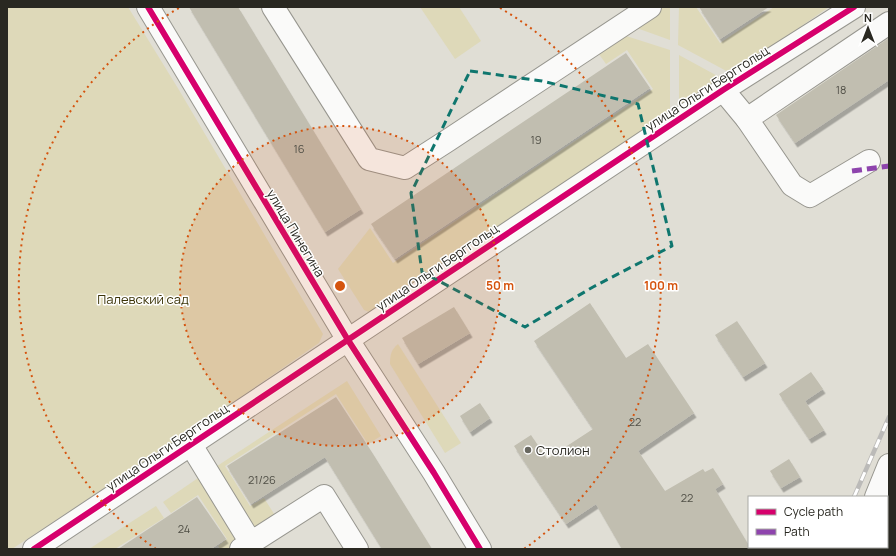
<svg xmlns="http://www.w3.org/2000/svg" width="896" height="556" font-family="Manrope,sans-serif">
  <defs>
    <filter id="shadow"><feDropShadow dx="2.5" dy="4.5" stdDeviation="0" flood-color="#0004"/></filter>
  </defs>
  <rect width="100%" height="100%" fill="#e0ded5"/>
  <!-- green -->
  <g fill="#ded9b9">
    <polygon points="7,7 128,7 179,90 323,334 319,343 316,345 203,423 12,549 7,549"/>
    <polygon points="420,7 459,7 481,41 455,59"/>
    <polygon points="660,7 670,7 670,40 631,26"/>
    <polygon points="679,7 696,7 720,43 774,7 829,7 732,74 678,45"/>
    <polygon points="620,34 670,50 670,113 377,311 369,312 364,310 338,269 370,228 393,263 653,89 627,50 606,64 596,50"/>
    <polygon points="679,55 723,79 679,108"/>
    <path d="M398,344L461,443L445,453L390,364C390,355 391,350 398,344Z"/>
    <polygon points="347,381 381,436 368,444 336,394 225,466 250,506 264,498 278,520 253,536 211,470"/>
    <polygon points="201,476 244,541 232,549 220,549 218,546 227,539 198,495 171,513 163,502"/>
    <polygon points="156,506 164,518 115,549 89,549"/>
  </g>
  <!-- building -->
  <g fill="#c1beb0" filter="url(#shadow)">
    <polygon points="189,7 238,7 361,209 325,232"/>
    <polygon points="699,7 769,7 720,39"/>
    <polygon points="889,38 889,80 795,143 776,115"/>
    <polygon points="626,53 650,88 395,259 371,224"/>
    <polygon points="590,303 626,358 648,344 694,413 638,451 665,491 703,469 705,472 713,468 723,484 715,489 751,549 622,549 596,504 566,524 514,446 531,435 547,459 593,429 534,341"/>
    <polygon points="454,307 470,333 418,364 402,338"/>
    <polygon points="737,321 765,363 743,377 715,335"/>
    <polygon points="811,372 823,389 805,401 824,430 809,439 779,394"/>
    <polygon points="336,397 373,454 432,549 382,549 325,457 251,504 227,466"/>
    <polygon points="480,403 490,418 470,432 460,416"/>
    <polygon points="789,459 800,477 781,488 770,471"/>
    <polygon points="197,497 226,539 211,549 118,549"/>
  </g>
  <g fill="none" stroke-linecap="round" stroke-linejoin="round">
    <defs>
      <g id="minor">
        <polyline points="148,7 348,340 434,473 480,549"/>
        <polyline points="273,7 369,159 405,168 447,141 650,7"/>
        <polyline points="723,90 747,119 792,185 810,196 869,161"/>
        <polyline points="747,119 889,23"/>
        <polyline points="191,445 199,458 251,543"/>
        <polyline points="876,497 889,465"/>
        <polyline points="34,549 723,90 854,7"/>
        <polyline points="241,549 324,496 357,549"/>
        <polyline points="853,549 854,547"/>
      </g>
    </defs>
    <!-- minor casing -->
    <use href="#minor" stroke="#97968f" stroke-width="24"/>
    <!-- minor -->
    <use href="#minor" stroke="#fafaf9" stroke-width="22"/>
    <defs>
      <g id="rail">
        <polyline points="854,497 889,417"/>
        <polyline points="832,549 833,547"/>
      </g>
    </defs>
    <!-- rail casing -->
    <use href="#rail" stroke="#bbbab8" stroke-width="4.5"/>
    <!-- rail -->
    <use href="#rail" stroke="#fff" stroke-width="3" stroke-dasharray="9" stroke-linecap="butt"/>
    <!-- quiet -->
    <polyline stroke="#8e44ad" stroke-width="5" stroke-dasharray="10 5" stroke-linecap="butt" points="852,171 889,166"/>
    <defs>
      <g id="cycleway">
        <polyline points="148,7 348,340 434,473 480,549"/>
        <polyline points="34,549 723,90 854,7"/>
      </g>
    </defs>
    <!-- cycleway casing -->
    <use href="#cycleway" stroke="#fff" stroke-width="8"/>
    <!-- cycleway -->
    <use href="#cycleway" stroke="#d6006c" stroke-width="6"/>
  </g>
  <!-- marked area -->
  <path fill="none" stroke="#0f766e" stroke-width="3" stroke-dasharray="8 5" stroke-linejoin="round" d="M470,71L542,81L638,104L672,246L593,287L525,327L422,272L411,193Z"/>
  <!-- distance rings -->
  <circle cx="340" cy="286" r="160" fill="#d5540e" fill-opacity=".12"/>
  <g fill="none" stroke="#d5540e" stroke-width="2" stroke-dasharray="2 4">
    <circle cx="340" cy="286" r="160"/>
    <path d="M156 549A321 321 0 0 1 179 8M500 8A321 321 0 0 1 524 549"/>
  </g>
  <!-- markers -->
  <circle fill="#696860" stroke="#fff" stroke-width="1.5" cx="528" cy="450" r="4"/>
  <g text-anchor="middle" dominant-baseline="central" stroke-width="3" stroke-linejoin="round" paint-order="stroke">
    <!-- number labels -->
    <g font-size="11" fill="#4f4e45">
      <text x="841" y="89">18</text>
      <text x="536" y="139">19</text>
      <text x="299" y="148">16</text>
      <text x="635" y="421">22</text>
      <text x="262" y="479">21/26</text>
      <text x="687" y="497">22</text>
      <text x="184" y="528">24</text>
    </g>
    <!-- street labels -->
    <g font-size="13" fill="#292821" stroke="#fff">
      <text transform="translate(707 88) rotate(-33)">улица Ольги Берггольц</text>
      <text transform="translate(296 233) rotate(59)">улица Пинегина</text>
      <text transform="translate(437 267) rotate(-34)">улица Ольги Берггольц</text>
      <text transform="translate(167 447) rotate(-34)">улица Ольги Берггольц</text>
    </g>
    <!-- park labels -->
    <g font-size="13" fill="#3b3407" stroke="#fff">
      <text x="143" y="299">Палевский сад</text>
    </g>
    <!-- poi labels -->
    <g font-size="13" fill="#292821" stroke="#fff" text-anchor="start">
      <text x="536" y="450">Столион</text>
    </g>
  </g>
  <circle cx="340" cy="286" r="6" fill="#d5540e" stroke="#fff" stroke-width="2"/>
  <g font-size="12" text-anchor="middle" font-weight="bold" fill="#d5540e" stroke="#fff" stroke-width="3" stroke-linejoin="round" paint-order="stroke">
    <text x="500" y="290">50 m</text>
    <text x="661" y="290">100 m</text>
  </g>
  <!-- border -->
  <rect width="896" height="556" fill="none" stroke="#292821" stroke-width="16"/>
  <!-- legend -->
  <rect x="748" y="496" width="140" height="52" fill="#ffffff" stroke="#a9a9a6"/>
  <rect x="756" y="509" width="20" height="6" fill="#d6006c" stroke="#a9a9a6"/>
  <text x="784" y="516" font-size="12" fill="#292821">Cycle path</text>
  <rect x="756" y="529" width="20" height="6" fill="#8e44ad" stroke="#a9a9a6"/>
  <text x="784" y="536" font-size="12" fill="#292821">Path</text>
  <!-- north arrow -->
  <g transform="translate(868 28)" stroke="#ffffff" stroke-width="3" paint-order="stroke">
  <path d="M0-3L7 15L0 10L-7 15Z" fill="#292821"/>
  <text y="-6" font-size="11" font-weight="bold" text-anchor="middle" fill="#292821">N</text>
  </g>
</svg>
